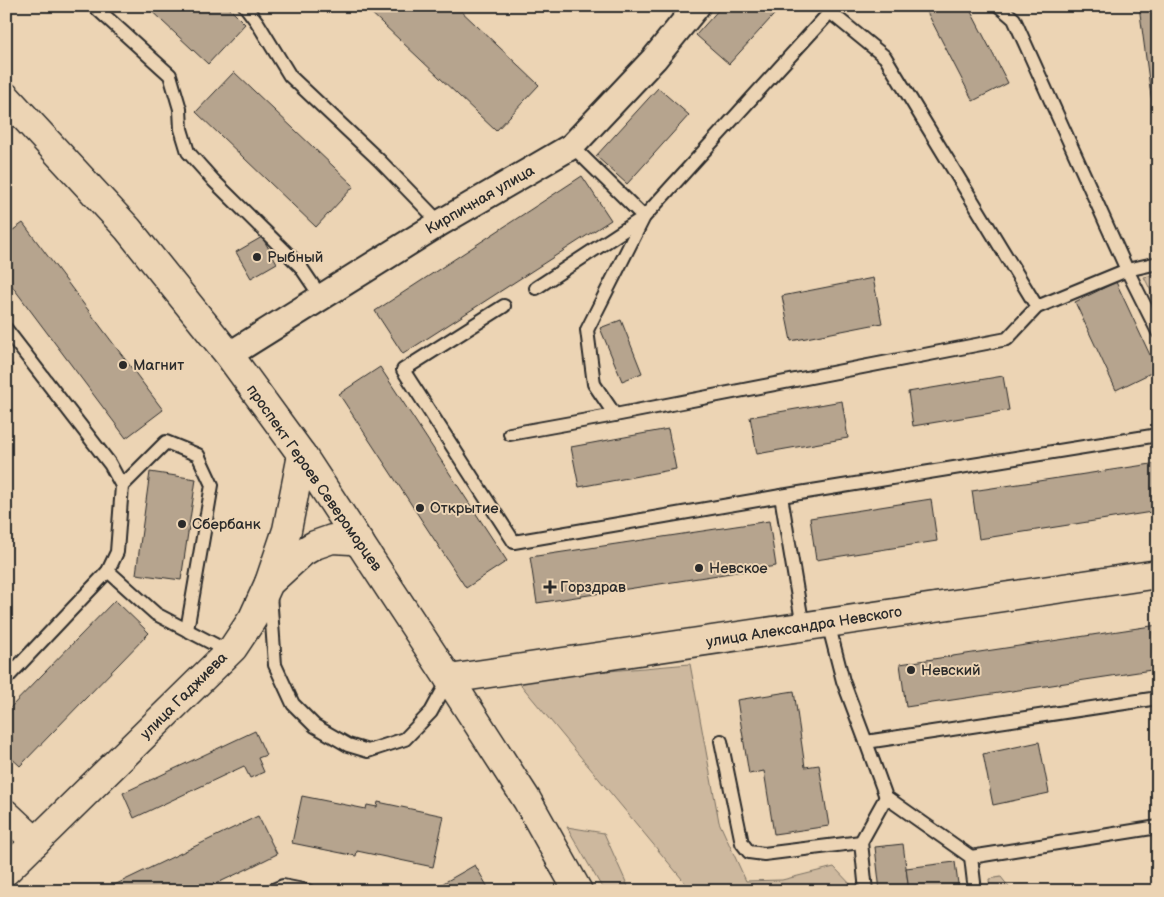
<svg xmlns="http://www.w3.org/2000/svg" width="1164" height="897" font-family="'Balsamiq Sans',sans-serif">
  <rect width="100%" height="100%" fill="#ecd4b4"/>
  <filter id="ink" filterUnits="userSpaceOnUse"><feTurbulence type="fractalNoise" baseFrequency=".02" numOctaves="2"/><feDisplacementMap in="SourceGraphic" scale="10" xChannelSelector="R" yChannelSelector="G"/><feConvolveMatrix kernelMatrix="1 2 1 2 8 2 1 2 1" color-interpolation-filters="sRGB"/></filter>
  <g filter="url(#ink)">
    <!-- green -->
    <g fill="#cdb89e" stroke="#7c7264">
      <polygon points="1158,274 1158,305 1144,277"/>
      <polygon points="690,664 719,822 746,881 782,880 834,867 854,888 854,891 692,891 516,679"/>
      <polygon points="567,827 604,833 630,891 604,891"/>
      <polygon points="1001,877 1012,891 990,891 989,879"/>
    </g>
    <!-- building -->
    <g fill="#b6a48e" stroke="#2b2b2b">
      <polygon points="146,6 227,6 245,24 208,64"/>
      <polygon points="364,6 456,6 539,85 496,131"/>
      <polygon points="722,6 782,6 729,64 696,35"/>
      <polygon points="933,6 968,6 1008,83 973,101 926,10"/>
      <polygon points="1139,6 1158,6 1158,148"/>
      <polygon points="234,72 354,186 316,227 196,112"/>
      <polygon points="658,88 689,115 627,184 596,156"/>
      <polygon points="582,176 611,220 403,354 375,311"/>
      <polygon points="23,223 163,410 126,438 6,278 6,235"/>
      <polygon points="262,237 277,263 251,278 236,252"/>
      <polygon points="873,278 882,323 791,341 782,296"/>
      <polygon points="1116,282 1157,370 1116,390 1075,302"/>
      <polygon points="621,320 642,373 622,381 600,328"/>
      <polygon points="6,357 13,365 6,370"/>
      <polygon points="380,367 507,561 466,588 339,394"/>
      <polygon points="1003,376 1009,410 913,426 908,392"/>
      <polygon points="842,401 848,438 757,454 750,417"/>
      <polygon points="668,429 676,469 579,487 571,447"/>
      <polygon points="1158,463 1158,511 979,539 972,491"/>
      <polygon points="150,472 196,479 181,580 136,574"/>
      <polygon points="931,499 937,541 816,560 810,518"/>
      <polygon points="769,521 776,566 537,603 530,557"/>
      <polygon points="115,600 149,633 20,766 6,753 6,712"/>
      <polygon points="1158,625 1158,669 906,707 900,664"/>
      <polygon points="794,691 805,767 819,765 829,826 774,834 764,771 749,774 737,700"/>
      <polygon points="255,731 266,755 258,758 264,772 250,778 244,766 134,818 123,793"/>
      <polygon points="1039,742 1049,793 993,805 983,754"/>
      <polygon points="302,796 366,809 367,805 377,807 378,802 444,816 433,867 357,851 356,856 292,843"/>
      <polygon points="258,816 277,854 247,869 201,891 102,891"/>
      <polygon points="903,844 909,891 880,891 875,847"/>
      <polygon points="955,862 959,891 909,891 906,868"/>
      <polygon points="475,865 490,891 434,891 433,889"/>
    </g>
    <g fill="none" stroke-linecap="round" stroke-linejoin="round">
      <defs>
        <g id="service">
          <polyline points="94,6 170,75 180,109 181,129 188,152 214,181 300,266 321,297"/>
          <polyline points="245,6 257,22 290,76 379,160 440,223"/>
          <polyline points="999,6 1014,19 1127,270 1158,332"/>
          <polyline points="830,12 885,57 1037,307"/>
          <polyline points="536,288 644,217 572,146"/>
          <polyline points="504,306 403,370 514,542 781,496 803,627"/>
          <polyline points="6,329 110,464 122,486 117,552 108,571 6,679"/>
          <polyline points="615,415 594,384 587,330 644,217 830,12 833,6"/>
          <polyline points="510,434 615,415 1007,339 1037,307 1127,270 1158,263"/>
          <polyline points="122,486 166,442 198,455 212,485 187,630"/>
          <polyline points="781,496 1158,435"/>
          <polyline points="108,571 156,614 229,652"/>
          <polyline points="270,594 275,665 293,704 315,726 348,745 368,751 405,739 431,712 449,679"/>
          <polyline points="828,623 843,681 866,742 1158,698"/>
          <polyline points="721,741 742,843 749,852 764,854 861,842"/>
          <polyline points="866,742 886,797 971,857 975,891"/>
          <polyline points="971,857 1158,827"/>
          <polyline points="271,891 283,886 308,891"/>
          <polyline points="866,891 861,842 886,797"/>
        </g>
        <polyline id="minor" points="229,355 440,223 572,146 654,59 697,6"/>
        <g id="tertiary">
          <polyline points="449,679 1158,574"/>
          <polyline points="6,814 36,842"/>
          <polyline points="6,871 233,648 253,618 269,583 303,552 315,545 332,539 351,540 360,543"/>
        </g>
        <g id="primary">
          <polyline points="6,97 128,229 229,355 302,455 449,679 527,800 578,891"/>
          <polyline points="269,583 287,530 302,455"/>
        </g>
      </defs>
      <!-- service casing -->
      <use href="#service" stroke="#2b2b2b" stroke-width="16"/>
      <!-- minor casing -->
      <use href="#minor" stroke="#2b2b2b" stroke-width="29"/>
      <!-- tertiary casing -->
      <use href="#tertiary" stroke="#2b2b2b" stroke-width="31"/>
      <!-- primary casing -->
      <use href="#primary" stroke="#2b2b2b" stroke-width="31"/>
      <!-- service -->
      <use href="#service" stroke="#ecd4b4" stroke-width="12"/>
      <!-- minor -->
      <use href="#minor" stroke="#ecd4b4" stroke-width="25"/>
      <!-- tertiary -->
      <use href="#tertiary" stroke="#ecd4b4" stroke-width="28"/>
      <!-- primary -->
      <use href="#primary" stroke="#ecd4b4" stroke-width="28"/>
    </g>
  </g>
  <!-- markers -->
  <g fill="#2b2b2b" stroke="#ecd4b4" stroke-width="2">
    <circle cx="257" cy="257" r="5"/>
    <circle cx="123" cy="365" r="5"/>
    <circle cx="420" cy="508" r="5"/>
    <circle cx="182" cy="524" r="5"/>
    <circle cx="699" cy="568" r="5"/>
    <path d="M547.5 579.5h5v5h5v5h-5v5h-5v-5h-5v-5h5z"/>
    <circle cx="911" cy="670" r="5"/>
  </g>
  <g text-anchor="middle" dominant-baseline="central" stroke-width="4" stroke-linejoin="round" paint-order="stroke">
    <!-- street labels -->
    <g font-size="15" fill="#2b2b2b" stroke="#ecd4b4">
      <text transform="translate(480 200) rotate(-30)">Кирпичная улица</text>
      <text transform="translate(314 478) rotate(55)">проспект Героев Североморцев</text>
      <text transform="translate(804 627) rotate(-9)">улица Александра Невского</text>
      <text transform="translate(184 696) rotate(-45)">улица Гаджиева</text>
    </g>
    <!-- poi labels -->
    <g font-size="15" fill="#2b2b2b" stroke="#ecd4b4" text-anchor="start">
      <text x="267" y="257">Рыбный</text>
      <text x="133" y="365">Магнит</text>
      <text x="430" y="508">Открытие</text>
      <text x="192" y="524">Сбербанк</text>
      <text x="709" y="568">Невское</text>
      <text x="560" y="587">Горздрав</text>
      <text x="921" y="670">Невский</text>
    </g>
  </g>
  <!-- margin -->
  <rect width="1164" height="897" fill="none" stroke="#ecd4b4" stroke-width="25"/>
  <rect x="12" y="12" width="1139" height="872" fill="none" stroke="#2b2b2b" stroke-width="2" filter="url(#ink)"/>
</svg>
